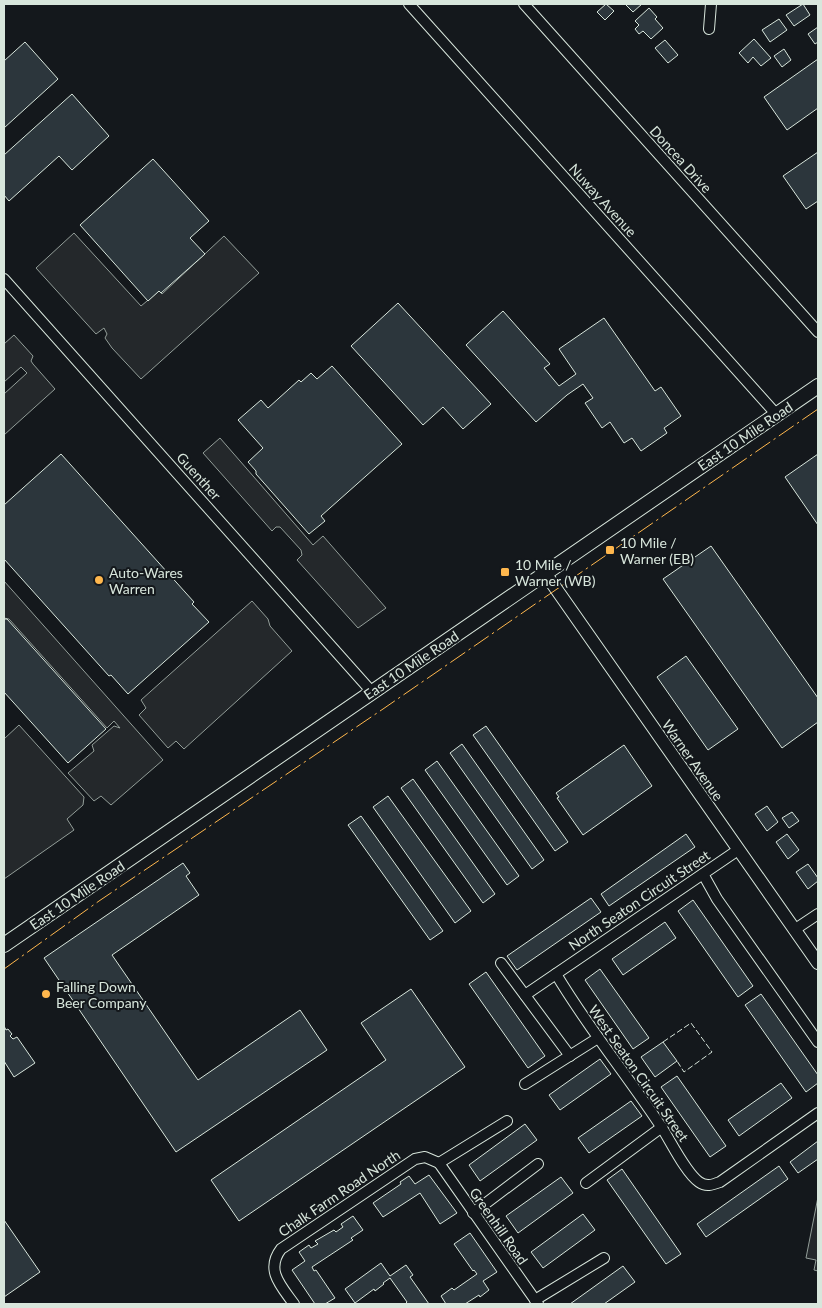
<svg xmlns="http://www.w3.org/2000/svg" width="822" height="1308" font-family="Lato,sans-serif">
  <rect width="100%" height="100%" fill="#14181c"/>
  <!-- parking -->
  <g fill="#24282b" stroke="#939e99">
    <polygon points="74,233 141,306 159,291 162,294 224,236 259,273 141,379 112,348 105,338 107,334 104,328 96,334 36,268"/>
    <polygon points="14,335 33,356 31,361 33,364 55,389 4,435 4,394 27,373 21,367 4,382 4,344"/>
    <polygon points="220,438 313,545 323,536 386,608 358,628 297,560 302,555 301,550 280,527 276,527 272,531 203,453"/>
    <polygon points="4,581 163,760 111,805 101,796 94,801 68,773 94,751 92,745 114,726 120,728 114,721 107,728 9,619 4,618"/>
    <polygon points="252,601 268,619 270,626 292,651 184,749 176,741 168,748 139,715 146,708 141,700"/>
    <polygon points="19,725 84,797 83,805 67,819 74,830 4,879 4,739"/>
    <polygon points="818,1197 818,1271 814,1270 816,1260 806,1258"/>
  </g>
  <!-- building -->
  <g fill="#2c363c" stroke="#d8e6dc">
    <polygon points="606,4 614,11 605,20 597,12"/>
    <polygon points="625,4 642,4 633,12"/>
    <polygon points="803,4 810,15 794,26 786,15"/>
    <polygon points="649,8 657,17 655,19 663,28 651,39 643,31 639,34 635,29 639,25 635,21"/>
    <polygon points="779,19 787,30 770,42 762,30"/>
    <polygon points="818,27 818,42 815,44 808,34"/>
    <polygon points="754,39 771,58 761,66 753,57 748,63 739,53"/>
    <polygon points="665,40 678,55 668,63 655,48"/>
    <polygon points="25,42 58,79 4,128 4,61"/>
    <polygon points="784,49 791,60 782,67 774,56"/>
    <polygon points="818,59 818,108 787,130 764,97"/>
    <polygon points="72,94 109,136 72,170 59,156 9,201 4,195 4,155"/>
    <polygon points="818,152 818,201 806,209 783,176"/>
    <polygon points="153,159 209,221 190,238 205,254 161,293 159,291 148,301 80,225"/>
    <polygon points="398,303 491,404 463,429 443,407 423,425 351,346"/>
    <polygon points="503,311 550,364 544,368 559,386 576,374 559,349 604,318 655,391 661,387 681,416 664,428 667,433 641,451 632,438 624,443 610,422 602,428 585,403 593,398 583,384 567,395 536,422 466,345"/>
    <polygon points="332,366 402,444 321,516 325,521 309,534 256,474 256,471 248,462 263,448 238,420 261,400 268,408 299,380 301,382 311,373 317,379"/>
    <polygon points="61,454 194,602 192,604 209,622 128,694 111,675 109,676 4,559 4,505"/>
    <polygon points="818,454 818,525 785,477"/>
    <polygon points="711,546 818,698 818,722 782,748 663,579"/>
    <polygon points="4,619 7,619 106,729 68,763 4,692"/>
    <polygon points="686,656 738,729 708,750 657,677"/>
    <polygon points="486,726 568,842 555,851 473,735"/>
    <polygon points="462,744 544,860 532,869 450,753"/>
    <polygon points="624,745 652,786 583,835 557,798 559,797 556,793"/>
    <polygon points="437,761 519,876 507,885 425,770"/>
    <polygon points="413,779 495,894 483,903 401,788"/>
    <polygon points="388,796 471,911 455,923 373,807"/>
    <polygon points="767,806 778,822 767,831 755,814"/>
    <polygon points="792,812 799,821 789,828 782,818"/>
    <polygon points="361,816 443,931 430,940 348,825"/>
    <polygon points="686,834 695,847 609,906 601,894"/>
    <polygon points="787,834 799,850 788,859 776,842"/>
    <polygon points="183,863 190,873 186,876 199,895 112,955 198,1080 300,1010 327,1050 176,1152 44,958"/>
    <polygon points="808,864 818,878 818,881 808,889 796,872"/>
    <polygon points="591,898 601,912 517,970 507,956"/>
    <polygon points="693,900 753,986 738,997 678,911"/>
    <polygon points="665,922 676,938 623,975 612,959"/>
    <polygon points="600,969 649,1038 633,1049 585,980"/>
    <polygon points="486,972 545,1056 528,1068 469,984"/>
    <polygon points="411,989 465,1067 239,1221 211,1180 386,1060 361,1023"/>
    <polygon points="761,994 818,1075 818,1083 806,1092 745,1005"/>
    <polygon points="4,1026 6,1030 8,1029 12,1034 10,1036 13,1039 17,1037 35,1063 14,1077 4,1061"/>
    <polygon points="663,1042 677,1061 655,1077 641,1057"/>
    <polygon points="600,1059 611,1074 560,1110 549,1095"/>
    <polygon points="677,1076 726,1146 710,1157 661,1087"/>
    <polygon points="781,1083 792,1098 739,1136 728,1120"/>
    <polygon points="631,1101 642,1116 589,1153 578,1138"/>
    <polygon points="525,1124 537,1140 480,1181 469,1165"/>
    <polygon points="818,1141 818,1159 798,1173 790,1162"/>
    <polygon points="779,1166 788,1179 706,1237 697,1224"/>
    <polygon points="622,1169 681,1254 666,1264 607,1180"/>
    <polygon points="429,1175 457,1213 440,1224 420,1193 383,1217 373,1203 401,1184 400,1182 409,1176 415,1184"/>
    <polygon points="561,1177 573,1193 518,1233 506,1216"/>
    <polygon points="583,1214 595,1230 543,1268 531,1252"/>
    <polygon points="353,1216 363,1230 351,1238 353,1240 312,1267 314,1271 316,1270 335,1298 325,1304 315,1304 292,1270 305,1261 299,1252 309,1245 311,1248 318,1244 315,1241 334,1230 336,1232 343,1227 341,1224"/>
    <polygon points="4,1220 40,1272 4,1297"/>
    <polygon points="470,1233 497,1272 483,1281 489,1290 480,1297 479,1295 465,1304 446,1304 441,1296 452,1288 454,1290 477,1274 474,1270 473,1271 454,1244"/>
    <polygon points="381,1263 390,1276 406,1265 413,1275 410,1277 429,1304 405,1304 407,1302 390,1278 383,1283 384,1284 375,1291 374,1289 355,1303 345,1289"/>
    <polygon points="623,1266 635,1282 604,1304 570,1304"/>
  </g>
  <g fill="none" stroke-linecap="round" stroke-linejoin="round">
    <defs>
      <g id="minor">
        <polyline points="409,4 777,415"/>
        <polyline points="524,4 818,332"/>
        <polyline points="709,29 711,4"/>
        <polyline points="4,279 372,692"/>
        <polyline points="703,874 717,899 818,1042"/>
        <polyline points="794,930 818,914"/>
        <polyline points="501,963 570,1056"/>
        <path d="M556,974C588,1028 628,1076 662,1128C671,1142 686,1173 699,1182C706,1187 712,1185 720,1182L818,1113"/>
        <polyline points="525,995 738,850"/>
        <polyline points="525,1084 598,1038"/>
        <polyline points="439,1163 507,1121"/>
        <polyline points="586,1183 662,1127"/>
        <polyline points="473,1213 538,1164"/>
        <polyline points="535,1300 604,1258"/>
        <path d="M294,1304C281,1286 265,1270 281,1249L415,1159L425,1157L439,1163L538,1304"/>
      </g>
      <polyline id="tertiary" points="545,573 818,963"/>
      <polyline id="secondary" points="4,945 818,386"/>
    </defs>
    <!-- minor casing -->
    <use href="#minor" stroke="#d8e6dc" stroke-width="12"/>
    <!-- tertiary casing -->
    <use href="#tertiary" stroke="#d8e6dc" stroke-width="14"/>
    <!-- secondary casing -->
    <use href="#secondary" stroke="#d8e6dc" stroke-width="16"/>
    <!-- minor -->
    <use href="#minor" stroke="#14181c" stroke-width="10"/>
    <!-- tertiary -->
    <use href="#tertiary" stroke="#14181c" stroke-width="12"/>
    <!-- secondary -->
    <use href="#secondary" stroke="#14181c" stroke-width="14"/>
    <!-- fence -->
    <polyline stroke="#d8e6dc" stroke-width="1" stroke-dasharray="6 2.5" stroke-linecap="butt" points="663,1042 691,1023 712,1052 684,1072 677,1061"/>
    <!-- power -->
    <polyline stroke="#ffb74d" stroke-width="1" stroke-dasharray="18 4 2.5 4" stroke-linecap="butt" points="4,969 99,901 383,709 818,409"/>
  </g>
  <!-- markers -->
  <g fill="#ffb74d" stroke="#14181c" stroke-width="2">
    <rect x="605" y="545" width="10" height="10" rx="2.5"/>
    <rect x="500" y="567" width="10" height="10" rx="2.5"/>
    <circle cx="99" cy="580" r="5"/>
    <circle cx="46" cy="994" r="5"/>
  </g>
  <g text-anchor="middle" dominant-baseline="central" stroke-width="4" stroke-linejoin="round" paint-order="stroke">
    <!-- street labels -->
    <g font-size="14" fill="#d8e6dc" stroke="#14181c">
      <text transform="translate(681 159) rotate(48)">Doncea Drive</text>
      <text transform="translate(603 200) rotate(48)">Nuway Avenue</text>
      <text transform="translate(745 436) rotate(-34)">East 10 Mile Road</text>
      <text transform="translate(199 476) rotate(48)">Guenther</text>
      <text transform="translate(411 665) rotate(-34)">East 10 Mile Road</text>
      <text transform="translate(693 760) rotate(55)">Warner Avenue</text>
      <text transform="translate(77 895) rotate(-34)">East 10 Mile Road</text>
      <text transform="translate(639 900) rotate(-34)">North Seaton Circuit Street</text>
      <text transform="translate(639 1073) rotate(55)">West Seaton Circuit Street</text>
      <text transform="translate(339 1193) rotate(-34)">Chalk Farm Road North</text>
      <text transform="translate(499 1226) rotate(55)">Greenhill Road</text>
    </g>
    <!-- poi labels -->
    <g font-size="14" fill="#d8e6dc" stroke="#14181c" text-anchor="start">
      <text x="620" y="542">10 Mile /<tspan x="620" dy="16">Warner (EB)</tspan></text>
      <text x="515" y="564">10 Mile /<tspan x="515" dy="16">Warner (WB)</tspan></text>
      <text x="109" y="572">Auto-Wares<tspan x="109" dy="16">Warren</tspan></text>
      <text x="56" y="986">Falling Down<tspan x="56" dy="16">Beer Company</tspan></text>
    </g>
  </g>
  <!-- border -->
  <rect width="822" height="1308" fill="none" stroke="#d8e6dc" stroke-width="10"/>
</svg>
